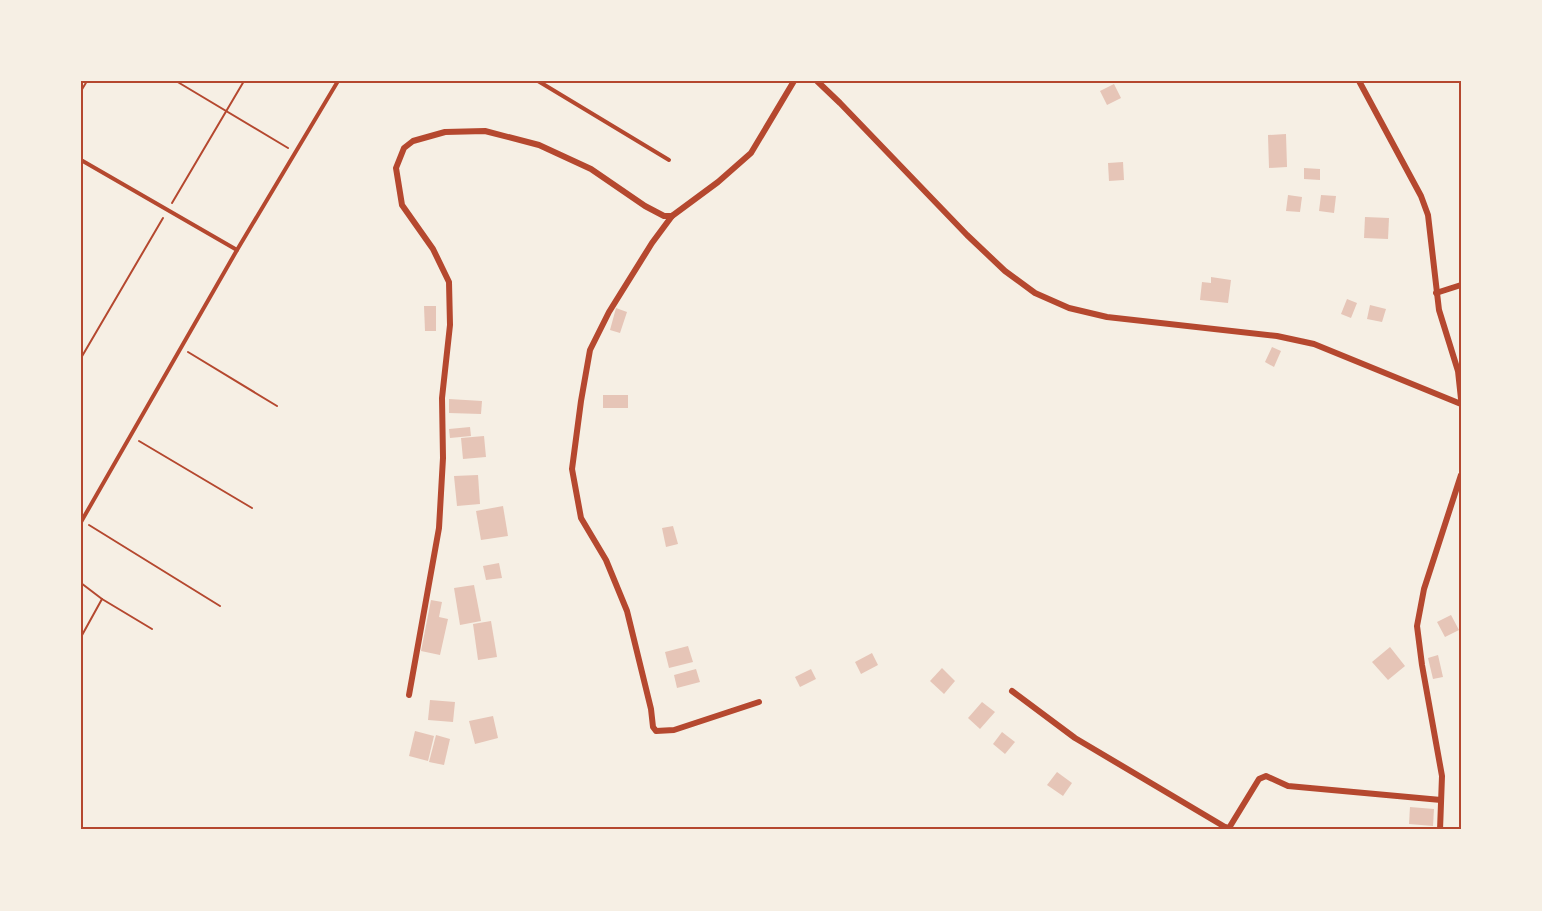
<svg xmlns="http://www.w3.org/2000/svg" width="1542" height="911" font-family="Lato,sans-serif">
  <rect width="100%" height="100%" fill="#f6efe4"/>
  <!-- building -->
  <g fill="#e6c5b7">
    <polygon points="1114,84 1121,98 1107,105 1100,91"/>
    <polygon points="1286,134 1287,167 1269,168 1268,135"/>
    <polygon points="1123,162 1124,180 1109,181 1108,163"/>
    <polygon points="1304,168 1320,169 1320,180 1304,179"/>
    <polygon points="1288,195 1302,197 1300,212 1286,211"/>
    <polygon points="1321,195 1336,196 1334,213 1319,211"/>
    <polygon points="1365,217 1389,218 1388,239 1364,238"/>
    <polygon points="1211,277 1231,280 1228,303 1200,300 1202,282 1211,283"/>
    <polygon points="1347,299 1357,303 1351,318 1341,314"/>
    <polygon points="1370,305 1386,309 1382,322 1367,319"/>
    <polygon points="424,306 436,306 436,331 425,331"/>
    <polygon points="616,308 627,312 620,333 610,330"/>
    <polygon points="1272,347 1281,351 1274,367 1265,362"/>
    <rect x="603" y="395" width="25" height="13"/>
    <polygon points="449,399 482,401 481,414 449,413"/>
    <polygon points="470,427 471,436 450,438 449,429"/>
    <polygon points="484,436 486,457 463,459 461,438"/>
    <polygon points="478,475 480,504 457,506 454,476"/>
    <polygon points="503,506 508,536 481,540 476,511"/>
    <polygon points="673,526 678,544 666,547 662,528"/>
    <polygon points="499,563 502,578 486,580 483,566"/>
    <polygon points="474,585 481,621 460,625 454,588"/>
    <polygon points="431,600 442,602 439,617 448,619 440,655 421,651"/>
    <polygon points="1451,615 1459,630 1445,637 1437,622"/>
    <polygon points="491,621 497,657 478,660 473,624"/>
    <polygon points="688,646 693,662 669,668 665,652"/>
    <polygon points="1390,647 1405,666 1388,680 1372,662"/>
    <polygon points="872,653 878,665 861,674 855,662"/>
    <polygon points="1438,655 1443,677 1433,679 1428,658"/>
    <polygon points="942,668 955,681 944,694 930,681"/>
    <polygon points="696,669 700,682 677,688 674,675"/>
    <polygon points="811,669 816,679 800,687 795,677"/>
    <polygon points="430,700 455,702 453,722 428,720"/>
    <polygon points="982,702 995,712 980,729 968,718"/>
    <polygon points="493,716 498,738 475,744 469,721"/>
    <polygon points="415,731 434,736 428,761 409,756"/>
    <polygon points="1002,732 1015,742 1005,754 993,744"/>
    <polygon points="436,735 450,739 444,765 429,762"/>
    <polygon points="1057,772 1072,783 1063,796 1047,785"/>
    <polygon points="1410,807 1434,809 1433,826 1409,824"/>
  </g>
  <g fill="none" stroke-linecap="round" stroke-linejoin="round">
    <!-- path -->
    <g stroke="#b5482f" stroke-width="2">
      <polyline points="176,81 288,148"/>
      <polyline points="81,91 87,81"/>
      <polyline points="172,203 244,81"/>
      <polyline points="188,352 277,406"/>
      <polyline points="81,358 163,218"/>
      <polyline points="139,441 252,508"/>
      <polyline points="89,525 220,606"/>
      <polyline points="81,583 102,599 152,629"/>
      <polyline points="81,637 102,599"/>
    </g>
    <!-- service -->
    <g stroke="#b5482f" stroke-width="4">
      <polyline points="538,81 669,160"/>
      <polyline points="81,160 237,250"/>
      <polyline points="81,522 237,250 338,81"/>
    </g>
    <!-- minor -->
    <g stroke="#b5482f" stroke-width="6">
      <polyline points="817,81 840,103 967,235 1005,271 1035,293 1069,308 1107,317 1277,336 1314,344 1461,404"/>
      <polyline points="1359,81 1421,196 1428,215 1439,310 1458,371 1461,399"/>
      <polyline points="672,216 652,243 609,312 590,350 581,401 572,469 581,518 606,560 627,611 651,709 653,727 656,731 674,730 759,702"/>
      <polyline points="1436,293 1461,285"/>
      <polyline points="1012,691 1075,738 1225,827 1229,828 1259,779 1266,776 1288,786 1441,800"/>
      <polyline points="409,695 439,528 443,458 442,398 450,325 449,282 433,249 402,205 396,168 404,148 413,141 445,132 485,131 539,145 591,169 645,206 664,216 672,216 718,182 751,153 794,81"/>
      <polyline points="1440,830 1442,776 1422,665 1417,626 1424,589 1461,475"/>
    </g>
  </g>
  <!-- border -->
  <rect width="1542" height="911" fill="none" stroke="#f6efe4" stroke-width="165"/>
  <rect x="82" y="82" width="1378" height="746" fill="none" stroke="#b5482f" stroke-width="2"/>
</svg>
